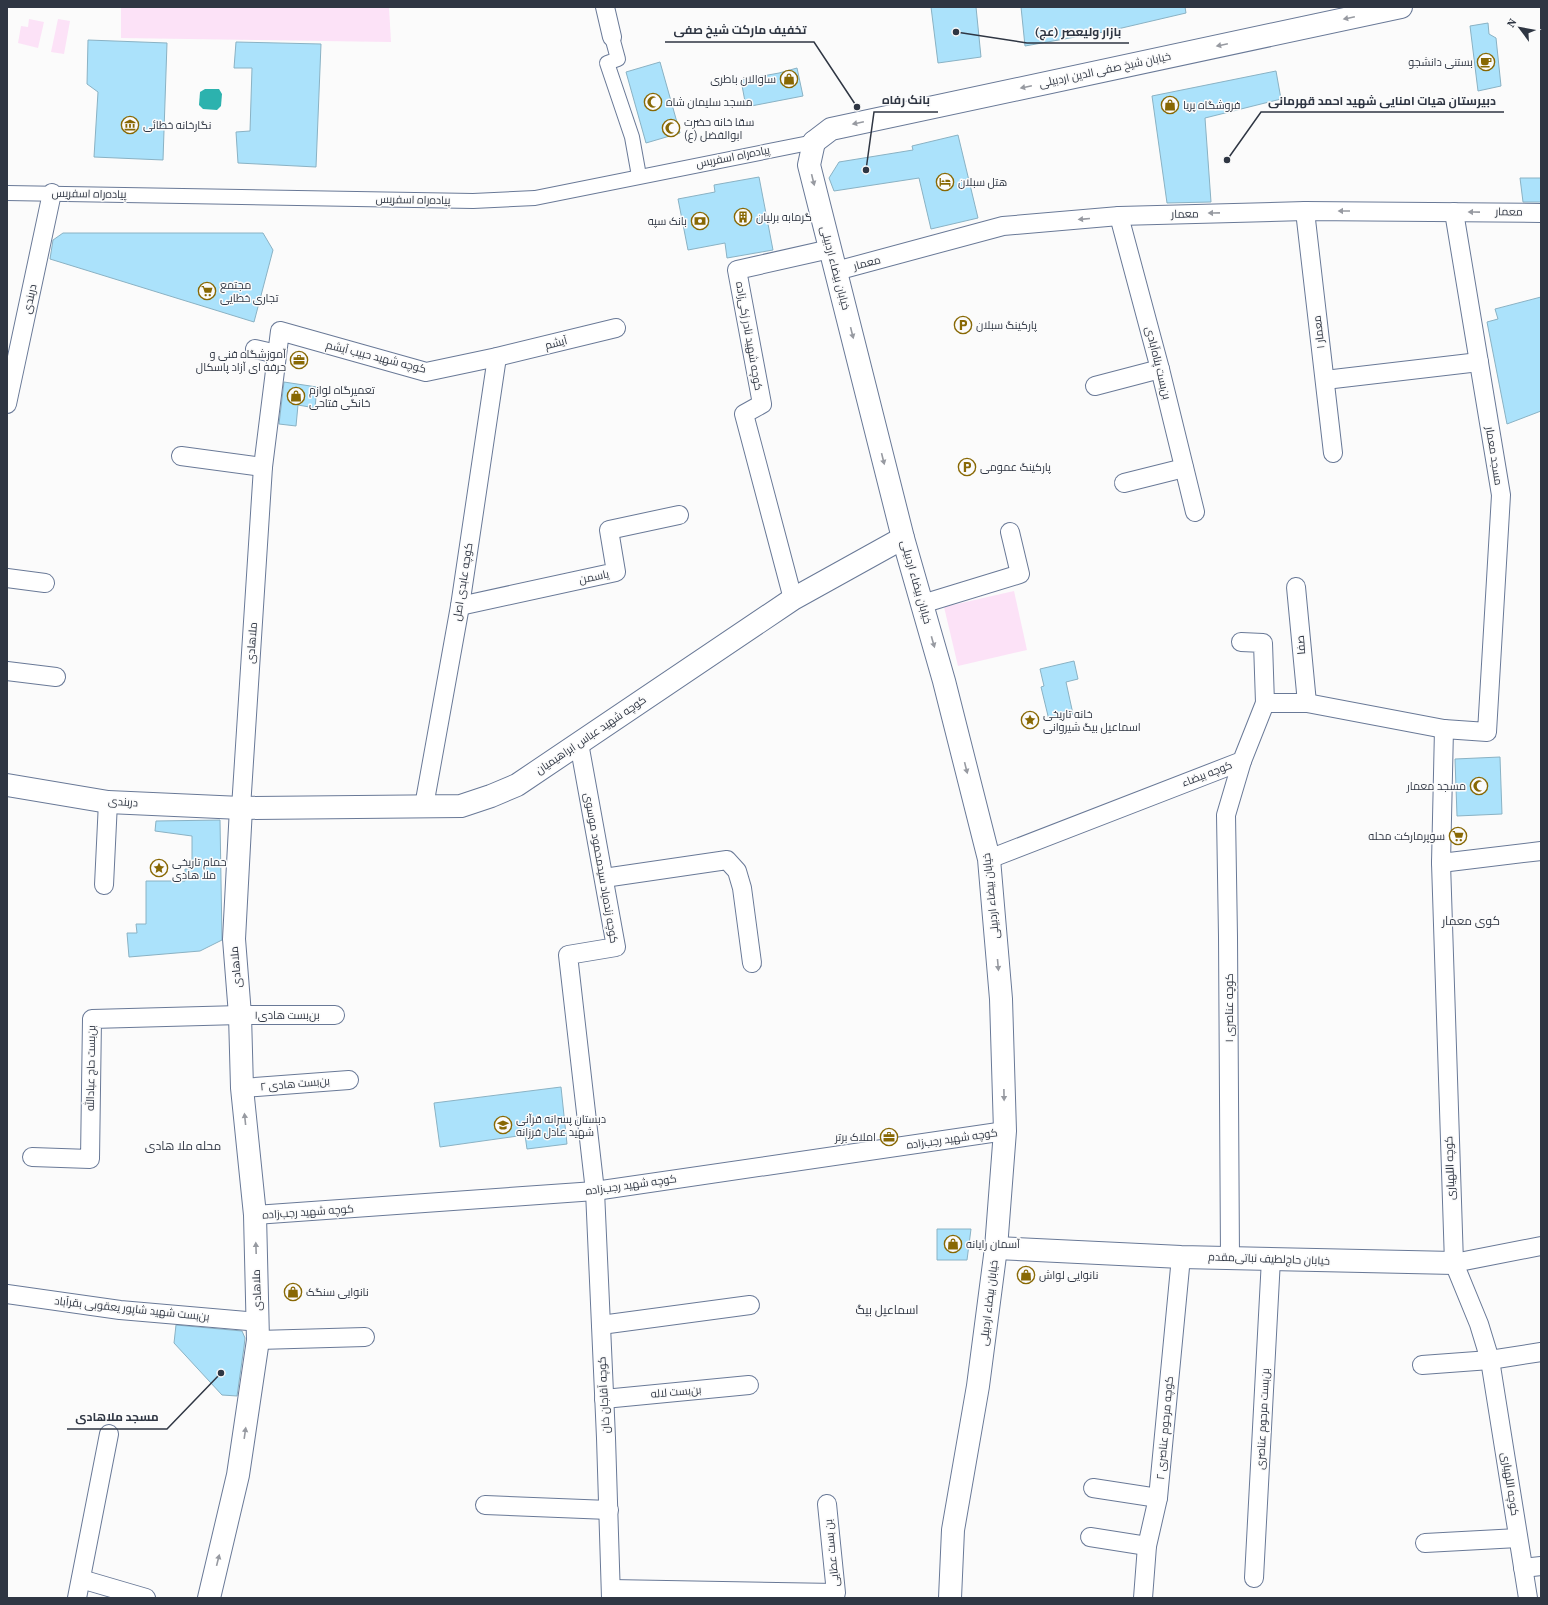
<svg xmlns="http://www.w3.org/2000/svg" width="1548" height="1605" font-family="'Source Serif 4',Cairo,serif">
  <rect width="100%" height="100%" fill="#fbfbfb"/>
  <!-- green -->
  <g fill="#fce2f7">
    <polygon points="121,7 389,7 391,42 121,38"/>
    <polygon points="29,19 44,22 38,48 18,43 21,26 28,27"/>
    <polygon points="58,19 70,21 64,54 51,52"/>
    <polygon points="1014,591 1027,650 958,666 944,607"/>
  </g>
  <!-- water -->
  <polygon fill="#2cb2ae" points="205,89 219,89 222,94 221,106 217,110 203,109 199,105 200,92"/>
  <!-- building -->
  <g fill="#abe2fb" stroke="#8ab2c4">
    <polygon points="931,7 976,7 981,57 938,63"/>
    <polygon points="1021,7 1185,7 1186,13 1109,31 1025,46"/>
    <polygon points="1488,23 1489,34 1496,38 1501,86 1478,91 1470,26"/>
    <polygon points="88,40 167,43 163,160 94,157 98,92 87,84"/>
    <polygon points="236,42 321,44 316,167 238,163 236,132 250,131 252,68 234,68"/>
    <polygon points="660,62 680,133 646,143 626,72"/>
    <polygon points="797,68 803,96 746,107 741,80 779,73"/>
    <polygon points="1276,71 1281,99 1205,118 1211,202 1167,203 1152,96"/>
    <polygon points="958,135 978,218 931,229 919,178 834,191 829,178 839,162 913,150 912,146"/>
    <polygon points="759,177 773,250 727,258 725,243 688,250 678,199 715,192 714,185"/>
    <polygon points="1520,178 1541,178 1541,202 1523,202"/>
    <polygon points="63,233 263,233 273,250 254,322 50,259 53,240"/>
    <polygon points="1541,297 1541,411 1507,424 1487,322 1498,319 1495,309"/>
    <polygon points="284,382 317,387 315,408 298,405 296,426 279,424"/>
    <polygon points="1074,661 1078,679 1066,682 1073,714 1049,720 1041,687 1044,686 1040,669"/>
    <polygon points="1500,757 1502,814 1457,816 1455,759"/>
    <polygon points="220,820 222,940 200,951 129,957 127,933 137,933 136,924 146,924 146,881 185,881 185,869 192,869 192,836 155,831 156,821"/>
    <polygon points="561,1087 567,1144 527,1149 525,1135 440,1147 434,1103"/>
    <polygon points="937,1229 971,1229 967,1260 937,1260"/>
    <polygon points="176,1325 242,1331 245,1338 244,1347 237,1396 222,1395 174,1343"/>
  </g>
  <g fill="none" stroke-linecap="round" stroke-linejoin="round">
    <defs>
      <g id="pedestrian">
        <polyline points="612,37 618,59 607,63 632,137 639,176"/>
        <polyline points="7,193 473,201 535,198 814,142"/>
      </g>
      <g id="minor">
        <polyline points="605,7 612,37"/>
        <polyline points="1305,211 1333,453"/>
        <polyline points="1119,216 1160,369 1195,512"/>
        <polyline points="836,271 1003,226 1119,216 1305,211 1541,213"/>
        <polyline points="255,349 277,354"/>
        <polyline points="1325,380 1479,362"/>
        <polyline points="1095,386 1160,369"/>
        <polyline points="7,404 52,193"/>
        <polyline points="181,456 263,467"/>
        <polyline points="1124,483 1184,468"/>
        <polyline points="7,578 45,583"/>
        <polyline points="1296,587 1307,703"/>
        <polyline points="793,599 744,414 762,404 737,270 830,249"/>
        <polyline points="922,604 1020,574 1010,532"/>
        <polyline points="460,606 616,572 609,530 679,515"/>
        <polyline points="1241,642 1263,643 1265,703"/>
        <polyline points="7,671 56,677"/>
        <polyline points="1444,729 1441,863 1454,1263 1479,1324 1490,1360 1528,1598"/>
        <polyline points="579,743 616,947 568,955 595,1191 606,1438 611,1598"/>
        <polyline points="424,806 460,606 497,357"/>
        <polyline points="241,808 263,467 280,331 426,372 497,357 616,328"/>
        <polyline points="989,859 1242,761 1265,703 1307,703 1444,729 1487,732 1501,495 1454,212"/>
        <polyline points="1441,863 1541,851"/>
        <polyline points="604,878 727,860 737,871 742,888 752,963"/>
        <polyline points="104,885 108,802"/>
        <polyline points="242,1088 349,1080"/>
        <polyline points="32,1157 90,1159 92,1019 240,1015 335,1015"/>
        <polyline points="255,1215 595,1191 1005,1131"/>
        <polyline points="1230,1257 1228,937 1226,815 1242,761"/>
        <polyline points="1454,1263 1541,1246"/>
        <polyline points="7,1294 120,1310 258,1322"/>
        <polyline points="601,1325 750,1305"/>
        <polyline points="258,1340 365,1337"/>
        <polyline points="1422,1365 1490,1360 1541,1352"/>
        <polyline points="604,1399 749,1385"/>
        <polyline points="1093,1488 1158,1498"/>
        <polyline points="485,1505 609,1510"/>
        <polyline points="1090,1537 1147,1546"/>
        <polyline points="1425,1543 1518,1538"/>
        <polyline points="1523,1568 1541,1566"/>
        <polyline points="1254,1578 1271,1259"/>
        <polyline points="81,1579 146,1598"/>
        <polyline points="611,1589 836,1593 827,1504"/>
        <polyline points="77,1598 109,1434"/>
        <polyline points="1143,1598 1147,1546 1158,1498 1181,1257"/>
      </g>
      <g id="tertiary">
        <polyline points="814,142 809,165 903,538 944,681 989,859 1001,999 1005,1131 996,1248 978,1386 953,1530 950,1598"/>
        <polyline points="7,785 108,802 241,808 461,806 491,796 517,785 793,599 903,538"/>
        <polyline points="996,1248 1181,1257 1454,1263"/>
        <polyline points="209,1598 238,1475 258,1340 255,1215 242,1088 240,1015 234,939 241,808"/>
      </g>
      <polyline id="secondary" points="814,142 831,129 1401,7"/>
    </defs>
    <!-- pedestrian casing -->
    <use href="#pedestrian" stroke="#697997" stroke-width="16"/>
    <!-- minor casing -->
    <use href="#minor" stroke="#697997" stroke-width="20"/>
    <!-- tertiary casing -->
    <use href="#tertiary" stroke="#697997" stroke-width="24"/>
    <!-- secondary casing -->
    <use href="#secondary" stroke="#697997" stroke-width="24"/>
    <!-- pedestrian -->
    <use href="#pedestrian" stroke="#fff" stroke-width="14"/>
    <!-- minor -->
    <use href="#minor" stroke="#fff" stroke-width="18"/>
    <!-- tertiary -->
    <use href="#tertiary" stroke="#fff" stroke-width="22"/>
    <!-- secondary -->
    <use href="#secondary" stroke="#fff" stroke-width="22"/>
  </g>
  <!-- one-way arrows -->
  <defs><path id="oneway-solid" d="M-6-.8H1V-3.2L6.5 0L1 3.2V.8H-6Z"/></defs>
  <g fill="#979aa1">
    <use href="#oneway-solid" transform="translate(1349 18) rotate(168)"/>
    <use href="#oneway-solid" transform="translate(1222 45) rotate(168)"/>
    <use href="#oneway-solid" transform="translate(1026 87) rotate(168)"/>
    <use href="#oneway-solid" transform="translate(858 123) rotate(168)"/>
    <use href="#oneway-solid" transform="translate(813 180) rotate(76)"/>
    <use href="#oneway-solid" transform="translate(1344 211) rotate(-180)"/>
    <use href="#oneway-solid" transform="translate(1474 212) rotate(-179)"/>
    <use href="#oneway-solid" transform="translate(1214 213) rotate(179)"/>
    <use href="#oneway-solid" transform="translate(1084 219) rotate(175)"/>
    <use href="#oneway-solid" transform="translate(852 333) rotate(76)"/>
    <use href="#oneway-solid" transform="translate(883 459) rotate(76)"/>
    <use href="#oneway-solid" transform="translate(933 642) rotate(74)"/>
    <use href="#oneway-solid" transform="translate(966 768) rotate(76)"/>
    <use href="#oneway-solid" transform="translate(998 965) rotate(85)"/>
    <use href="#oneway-solid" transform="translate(1004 1095) rotate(89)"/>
    <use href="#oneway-solid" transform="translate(245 1119) rotate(-96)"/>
    <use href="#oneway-solid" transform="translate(256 1248) rotate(-92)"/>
    <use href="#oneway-solid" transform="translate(245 1433) rotate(-82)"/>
    <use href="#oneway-solid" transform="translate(218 1560) rotate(-76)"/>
  </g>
  <!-- icons -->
  <defs>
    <symbol id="cafe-ring" viewBox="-11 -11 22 22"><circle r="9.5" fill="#fbfbfb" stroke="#886804" stroke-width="1.5"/><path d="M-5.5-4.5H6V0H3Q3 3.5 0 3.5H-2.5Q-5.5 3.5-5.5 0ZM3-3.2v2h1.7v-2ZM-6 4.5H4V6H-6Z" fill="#886804"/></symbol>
    <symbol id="shop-ring" viewBox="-11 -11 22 22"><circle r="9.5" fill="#fbfbfb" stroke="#886804" stroke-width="1.5"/><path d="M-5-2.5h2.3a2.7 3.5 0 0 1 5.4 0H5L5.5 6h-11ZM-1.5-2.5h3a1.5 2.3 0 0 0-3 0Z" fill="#886804"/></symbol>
    <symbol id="mosque-ring" viewBox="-11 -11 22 22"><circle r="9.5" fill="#fbfbfb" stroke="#886804" stroke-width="1.5"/><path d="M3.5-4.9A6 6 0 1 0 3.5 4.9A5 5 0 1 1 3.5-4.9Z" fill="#886804"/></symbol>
    <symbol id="museum-ring" viewBox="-11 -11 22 22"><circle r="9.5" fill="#fbfbfb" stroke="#886804" stroke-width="1.5"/><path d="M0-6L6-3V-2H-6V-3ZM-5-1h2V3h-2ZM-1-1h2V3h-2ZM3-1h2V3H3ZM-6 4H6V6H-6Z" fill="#886804"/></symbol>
    <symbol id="hotel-ring" viewBox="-11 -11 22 22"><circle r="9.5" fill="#fbfbfb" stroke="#886804" stroke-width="1.5"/><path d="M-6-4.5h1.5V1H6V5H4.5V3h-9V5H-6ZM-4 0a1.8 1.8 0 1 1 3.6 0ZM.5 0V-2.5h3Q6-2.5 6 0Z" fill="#886804"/></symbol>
    <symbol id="building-ring" viewBox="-11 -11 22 22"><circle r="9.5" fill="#fbfbfb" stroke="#886804" stroke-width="1.5"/><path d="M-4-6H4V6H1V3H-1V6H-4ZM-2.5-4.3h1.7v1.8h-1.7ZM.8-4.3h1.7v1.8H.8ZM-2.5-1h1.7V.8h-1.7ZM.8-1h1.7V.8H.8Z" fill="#886804"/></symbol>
    <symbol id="bank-ring" viewBox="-11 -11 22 22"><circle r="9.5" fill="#fbfbfb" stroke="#886804" stroke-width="1.5"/><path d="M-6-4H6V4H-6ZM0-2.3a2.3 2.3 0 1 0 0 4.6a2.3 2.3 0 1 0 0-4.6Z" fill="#886804"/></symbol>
    <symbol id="supermarket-ring" viewBox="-11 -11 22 22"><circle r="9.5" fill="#fbfbfb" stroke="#886804" stroke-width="1.5"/><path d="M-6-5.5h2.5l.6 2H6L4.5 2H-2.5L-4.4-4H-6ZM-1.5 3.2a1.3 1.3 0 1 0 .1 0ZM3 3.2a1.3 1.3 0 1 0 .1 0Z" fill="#886804"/></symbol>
    <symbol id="parking-ring" viewBox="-11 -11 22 22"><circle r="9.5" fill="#fbfbfb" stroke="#886804" stroke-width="1.5"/><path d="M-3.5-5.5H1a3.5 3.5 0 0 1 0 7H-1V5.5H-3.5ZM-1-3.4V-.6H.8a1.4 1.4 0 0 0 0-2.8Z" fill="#886804"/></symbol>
    <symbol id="office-ring" viewBox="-11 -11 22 22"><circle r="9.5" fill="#fbfbfb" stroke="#886804" stroke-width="1.5"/><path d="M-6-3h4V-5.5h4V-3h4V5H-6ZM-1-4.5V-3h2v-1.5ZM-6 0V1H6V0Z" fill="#886804"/></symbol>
    <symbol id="sight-ring" viewBox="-11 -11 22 22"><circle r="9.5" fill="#fbfbfb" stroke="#886804" stroke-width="1.5"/><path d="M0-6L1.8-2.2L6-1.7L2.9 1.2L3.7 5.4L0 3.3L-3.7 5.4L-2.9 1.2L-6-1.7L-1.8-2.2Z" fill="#886804"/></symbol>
    <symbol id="school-ring" viewBox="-11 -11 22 22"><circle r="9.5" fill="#fbfbfb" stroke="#886804" stroke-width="1.5"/><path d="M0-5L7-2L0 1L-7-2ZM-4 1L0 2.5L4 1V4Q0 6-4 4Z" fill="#886804"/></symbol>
  </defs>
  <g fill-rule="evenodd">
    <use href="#cafe-ring" x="1476" y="52" width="20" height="20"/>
    <use href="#shop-ring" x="779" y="69" width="20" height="20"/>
    <use href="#mosque-ring" x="643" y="92" width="20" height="20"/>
    <use href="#shop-ring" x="1160" y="95" width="20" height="20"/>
    <use href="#museum-ring" x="120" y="115" width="20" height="20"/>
    <use href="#mosque-ring" x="661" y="118" width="20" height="20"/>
    <use href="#hotel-ring" x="935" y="172" width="20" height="20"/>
    <use href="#building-ring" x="733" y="207" width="20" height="20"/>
    <use href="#bank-ring" x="690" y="211" width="20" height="20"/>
    <use href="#supermarket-ring" x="197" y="281" width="20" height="20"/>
    <use href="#parking-ring" x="953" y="315" width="20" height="20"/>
    <use href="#office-ring" x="289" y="350" width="20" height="20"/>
    <use href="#shop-ring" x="286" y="386" width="20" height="20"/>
    <use href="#parking-ring" x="957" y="457" width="20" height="20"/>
    <use href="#sight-ring" x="1020" y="710" width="20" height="20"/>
    <use href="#mosque-ring" x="1469" y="776" width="20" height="20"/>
    <use href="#supermarket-ring" x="1448" y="826" width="20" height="20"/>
    <use href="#sight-ring" x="149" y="858" width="20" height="20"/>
    <use href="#school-ring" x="493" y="1115" width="20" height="20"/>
    <use href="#office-ring" x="879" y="1127" width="20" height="20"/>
    <use href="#shop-ring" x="943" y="1234" width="20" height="20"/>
    <use href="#shop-ring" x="1016" y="1265" width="20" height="20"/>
    <use href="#shop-ring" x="283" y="1282" width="20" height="20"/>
  </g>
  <g text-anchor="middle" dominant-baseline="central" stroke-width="3" stroke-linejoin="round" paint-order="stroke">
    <!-- poi labels -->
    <g font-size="11" fill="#2f3643" stroke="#fbfbfb" text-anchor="start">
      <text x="1473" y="62" text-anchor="end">بستنی دانشجو</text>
      <text x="776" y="79" text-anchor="end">ساوالان باطری</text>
      <text x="666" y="102">مسجد سلیمان شاه</text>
      <text x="1183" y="105">فروشگاه پریا</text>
      <text x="684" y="122">سقا خانه حضرت<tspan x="684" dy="13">ابوالفضل (ع)</tspan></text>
      <text x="143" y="125">نگارخانه خطائی</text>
      <text x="958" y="182">هتل سبلان</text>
      <text x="756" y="217">گرمابه برلیان</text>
      <text x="687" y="221" text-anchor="end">بانک سپه</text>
      <text x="220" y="285">مجتمع<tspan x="220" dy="13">تجاری خطایی</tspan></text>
      <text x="976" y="325">پارکینگ سبلان</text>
      <text x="286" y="354" text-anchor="end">آموزشگاه فنی و<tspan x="286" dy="13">حرفه ای آزاد پاسکال</tspan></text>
      <text x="309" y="390">تعمیرگاه لوازم<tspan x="309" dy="13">خانگی فتاحی</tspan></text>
      <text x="980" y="467">پارکینگ عمومی</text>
      <text x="1043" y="714">خانه تاریخی<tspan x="1043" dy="13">اسماعیل بیگ شیروانی</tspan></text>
      <text x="1466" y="786" text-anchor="end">مسجد معمار</text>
      <text x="1445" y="836" text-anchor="end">سوپرمارکت محله</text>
      <text x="172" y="862">حمام تاریخی<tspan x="172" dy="13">ملا هادی</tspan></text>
      <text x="516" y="1119">دبستان پسرانه قرآنی<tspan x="516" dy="13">شهید عادل فرزانه</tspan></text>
      <text x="876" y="1137" text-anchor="end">املاک برتر</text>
      <text x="966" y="1244">آسمان رایانه</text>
      <text x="1039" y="1275">نانوایی لواش</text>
      <text x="306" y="1292">نانوایی سنگک</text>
    </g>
    <!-- street labels -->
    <g font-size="11" fill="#2f3643" stroke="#fbfbfb">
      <text transform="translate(1105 70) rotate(-12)">خیابان شیخ صفی الدین اردبیلی</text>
      <text transform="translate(733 157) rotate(-11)">پیاده‌راه اسفریس</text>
      <text transform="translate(89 194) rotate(1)">پیاده‌راه اسفریس</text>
      <text transform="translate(413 200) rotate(1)">پیاده‌راه اسفریس</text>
      <text transform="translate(1509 212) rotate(1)">معمار</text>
      <text transform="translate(1185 214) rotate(-1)">معمار</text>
      <text transform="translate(867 263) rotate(-15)">معمار</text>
      <text transform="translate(835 268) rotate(75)">خیابان بیضاء اردبیلی</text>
      <text transform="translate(30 299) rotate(-78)">دربندی</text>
      <text transform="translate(1319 332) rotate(-97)">معمار ۱</text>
      <text transform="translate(749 336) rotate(80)">کوچه شهید نادر زکی‌زاده</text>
      <text transform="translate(556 343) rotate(-14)">آیشم</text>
      <text transform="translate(376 357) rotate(14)">کوچه شهید حبیب آیشم</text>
      <text transform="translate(1158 363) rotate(76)">بن‌بست پناه‌آبادی</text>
      <text transform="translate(1494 456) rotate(81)">مسجد معمار</text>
      <text transform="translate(594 577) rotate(-12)">یاسمن</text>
      <text transform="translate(463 582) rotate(-81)">کوچه عابدی اصل</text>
      <text transform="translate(916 582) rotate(74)">خیابان بیضاء اردبیلی</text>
      <text transform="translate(252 643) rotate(-86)">ملاهادی</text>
      <text transform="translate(1301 645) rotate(-95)">صفا</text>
      <text transform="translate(591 735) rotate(-34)">کوچه شهید عباس ابراهیمیان</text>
      <text transform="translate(1207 774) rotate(-21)">کوچه بیضاء</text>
      <text transform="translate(123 802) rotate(4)">دربندی</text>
      <text transform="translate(601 868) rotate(80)">کوچه زنده‌یاد سیدمحمود موسوی</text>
      <text transform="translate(991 896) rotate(-96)">خیابان بیضاء اردبیلی</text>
      <text transform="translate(236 967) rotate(-95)">ملاهادی</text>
      <text transform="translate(1229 1008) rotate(-90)">کوچه عناصری ۱</text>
      <text x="287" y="1015">بن‌بست هادی۱</text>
      <text transform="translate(91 1068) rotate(-89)">بن‌بست حاج عبادالله</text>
      <text transform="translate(295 1084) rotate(-5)">بن‌بست هادی ۲</text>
      <text transform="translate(952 1139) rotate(-8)">کوچه شهید رجب‌زاده</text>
      <text transform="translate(1450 1168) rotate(-92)">کوچه اللهیاری</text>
      <text transform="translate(631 1185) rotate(-8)">کوچه شهید رجب‌زاده</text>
      <text transform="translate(308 1212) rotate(-4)">کوچه شهید رجب‌زاده</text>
      <text transform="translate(1269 1259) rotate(2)">خیابان حاج‌لطیف نباتی‌مقدم</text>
      <text transform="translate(257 1290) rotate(-92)">ملاهادی</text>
      <text transform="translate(989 1303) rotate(-83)">خیابان بیضاء اردبیلی</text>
      <text transform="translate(132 1309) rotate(6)">بن‌بست شهید شاپور یعقوبی بقرآباد</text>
      <text transform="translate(676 1392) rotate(-5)">بن‌بست لاله</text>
      <text transform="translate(604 1395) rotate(-93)">کوچه آقاجان خان</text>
      <text transform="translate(1263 1419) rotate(-87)">بن‌بست مرحوم عناصری</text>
      <text transform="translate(1165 1428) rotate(-85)">کوچه مرحوم عناصری ۲</text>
      <text transform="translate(1510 1484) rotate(81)">کوچه اللهیاری</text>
      <text transform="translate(832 1553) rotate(-96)">بن بست عطایی</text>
    </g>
    <!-- neighbourhood labels -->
    <g font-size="12" fill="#2f3643" stroke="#fbfbfb">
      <text x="1471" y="921">کوی معمار</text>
      <text x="183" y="1146">محله ملا هادی</text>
      <text x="887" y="1310">اسماعیل بیگ</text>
    </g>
  </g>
  <!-- callouts -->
  <path fill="none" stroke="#2f3643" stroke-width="1.5" d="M857 107L814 42H665M956 32L1027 43H1129M866 170L874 112H938M1227 160L1261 112H1504M221 1373L167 1429H67"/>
  <g fill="#2f3643" stroke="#fbfbfb" stroke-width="1.5">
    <circle cx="857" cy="107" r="4"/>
    <circle cx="956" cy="32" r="4"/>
    <circle cx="866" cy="170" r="4"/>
    <circle cx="1227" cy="160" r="4"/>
    <circle cx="221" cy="1373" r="4"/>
  </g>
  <g font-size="12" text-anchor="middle" font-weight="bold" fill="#2f3643" stroke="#fbfbfb" stroke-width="3" stroke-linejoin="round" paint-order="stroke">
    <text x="740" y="34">تخفیف مارکت شیخ صفی</text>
    <text x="1078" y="36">بازار ولیعصر (عج)</text>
    <text x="906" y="104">بانک رفاه</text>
    <text x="1382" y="105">دبیرستان هیات امنایی شهید احمد قهرمانی</text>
    <text x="117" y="1421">مسجد ملاهادی</text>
  </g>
  <!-- border -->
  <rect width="1548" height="1605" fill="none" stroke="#2f3643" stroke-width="16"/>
  <!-- north arrow -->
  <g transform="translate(1520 28) rotate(302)" stroke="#fbfbfb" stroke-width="3" paint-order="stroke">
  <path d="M0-3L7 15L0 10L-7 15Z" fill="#2f3643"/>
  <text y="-6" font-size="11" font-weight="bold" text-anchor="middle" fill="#2f3643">N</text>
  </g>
</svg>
